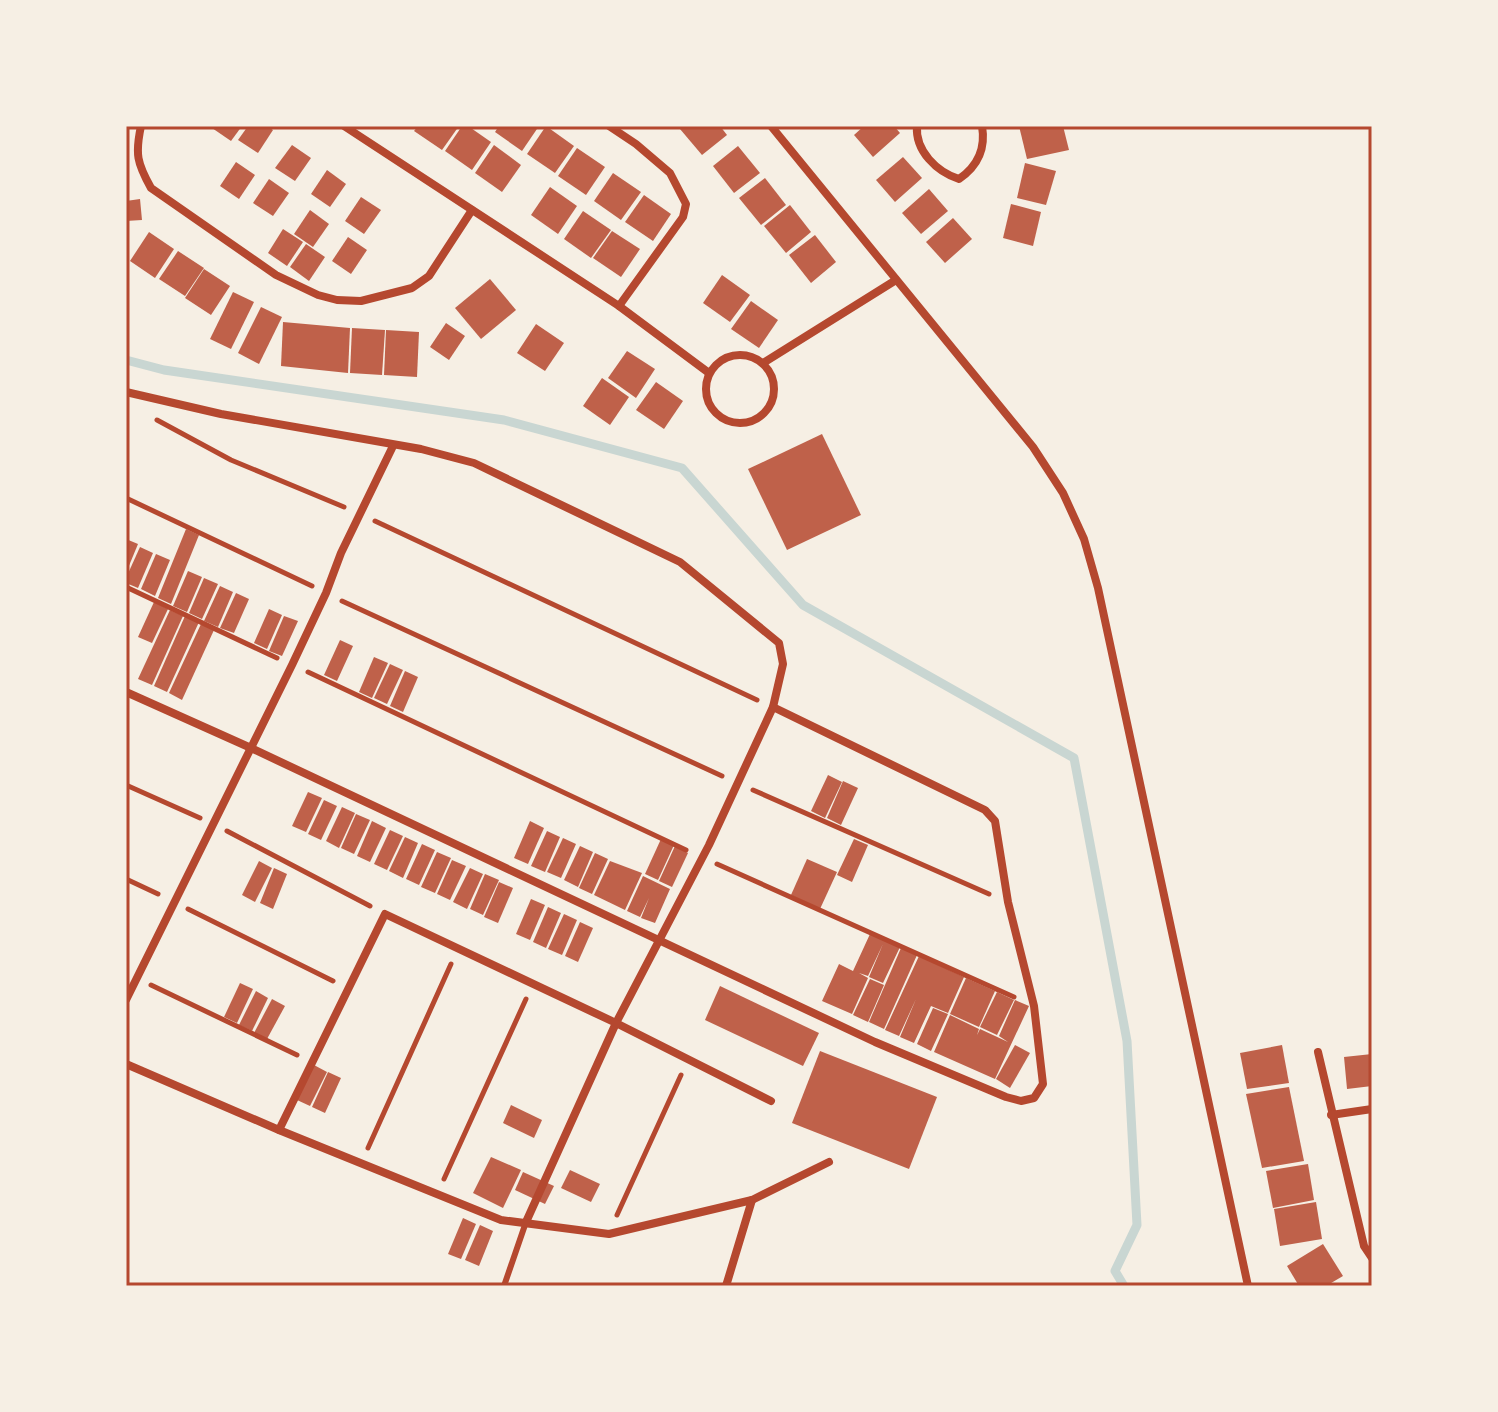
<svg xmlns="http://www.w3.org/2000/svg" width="1498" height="1412" font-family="'Crimson Pro',serif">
  <rect width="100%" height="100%" fill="#f6efe4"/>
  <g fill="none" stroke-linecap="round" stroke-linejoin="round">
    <!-- stream -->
    <polyline stroke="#c9d6d2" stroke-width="9" points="126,360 164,370 504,420 682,468 803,605 1074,758 1127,1041 1137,1225 1115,1271 1124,1286"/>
  </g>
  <!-- building -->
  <g fill="#bf614a">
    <polygon points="213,126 242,126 231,141 212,128"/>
    <polygon points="248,126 267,126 273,130 258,153 238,140"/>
    <polygon points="418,126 459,126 442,150 414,131"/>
    <polygon points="462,126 468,126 491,142 472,170 445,151"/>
    <polygon points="499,126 539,126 522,151 495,132"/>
    <polygon points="546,126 574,146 555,173 527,154"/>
    <polygon points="683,126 720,126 727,135 702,155 680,129"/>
    <polygon points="864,126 894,126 900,133 873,157 854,135"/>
    <polygon points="1019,126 1063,126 1069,150 1027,159"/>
    <polygon points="292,145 311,158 295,181 275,168"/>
    <polygon points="494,145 521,165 502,192 475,173"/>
    <polygon points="738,146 760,173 734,193 713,166"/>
    <polygon points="577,148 605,167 586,195 558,176"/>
    <polygon points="903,157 922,178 895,202 876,180"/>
    <polygon points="236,162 255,175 239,199 220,186"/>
    <polygon points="1025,163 1056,171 1046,205 1017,198"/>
    <polygon points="327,170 346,184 330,207 311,194"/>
    <polygon points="613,173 641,192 621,220 594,201"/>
    <polygon points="765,178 786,205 761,225 739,198"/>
    <polygon points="269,179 289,193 273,216 253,203"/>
    <polygon points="550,187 577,206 558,234 531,215"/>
    <polygon points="929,189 948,211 921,234 902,213"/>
    <polygon points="644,195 671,214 653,241 625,222"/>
    <polygon points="361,197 381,210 364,234 345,221"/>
    <polygon points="140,199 142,220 126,221 126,201"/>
    <polygon points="1011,204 1041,212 1033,246 1003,238"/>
    <polygon points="790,205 811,232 786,253 764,226"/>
    <polygon points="310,210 329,224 313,247 294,234"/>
    <polygon points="583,211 611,230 591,258 564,239"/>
    <polygon points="953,218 972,239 945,263 926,242"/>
    <polygon points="283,229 303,242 287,266 268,253"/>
    <polygon points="612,231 640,249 621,277 593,258"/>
    <polygon points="149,232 174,249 155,278 130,261"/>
    <polygon points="815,235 836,262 811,283 789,255"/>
    <polygon points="348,237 367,250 351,274 332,261"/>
    <polygon points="306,244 325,257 309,281 290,267"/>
    <polygon points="178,251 204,268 185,296 159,279"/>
    <polygon points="204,269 230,286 211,315 185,298"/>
    <polygon points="722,275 750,295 730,322 703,303"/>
    <polygon points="490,279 516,310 481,339 455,308"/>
    <polygon points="233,292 254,302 231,349 210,339"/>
    <polygon points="751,301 778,320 759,348 731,329"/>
    <polygon points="261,307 282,317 259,364 238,353"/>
    <polygon points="283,322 350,328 348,373 281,366"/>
    <polygon points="446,323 465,336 449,360 430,347"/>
    <polygon points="536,324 564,343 545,371 517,353"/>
    <polygon points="352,328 385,330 382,375 350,373"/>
    <polygon points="386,330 419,332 417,377 384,375"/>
    <polygon points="627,351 655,369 636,398 608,378"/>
    <polygon points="602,378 629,397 610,425 583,406"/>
    <polygon points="656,382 683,401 664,429 636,410"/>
    <polygon points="822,434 861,515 787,550 748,469"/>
    <polygon points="186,529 199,535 171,604 158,598"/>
    <polygon points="126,539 138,544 126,573"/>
    <polygon points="140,547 153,553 138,588 126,583 126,578"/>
    <polygon points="156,554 170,560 155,596 141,589"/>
    <polygon points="188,571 202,577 187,612 173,606"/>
    <polygon points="204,578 218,584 202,619 189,613"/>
    <polygon points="220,586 233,592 218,627 204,621"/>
    <polygon points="236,593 249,599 234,633 220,628"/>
    <polygon points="154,602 168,609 152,643 138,637"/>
    <polygon points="269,609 282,615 267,649 254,643"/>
    <polygon points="170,610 183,616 152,685 138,679"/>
    <polygon points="185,616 199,622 167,692 154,686"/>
    <polygon points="284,616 298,621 282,656 269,651"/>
    <polygon points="201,624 214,630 182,700 169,693"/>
    <polygon points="340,640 353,646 337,681 324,675"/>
    <polygon points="374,657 388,663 372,698 359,692"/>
    <polygon points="390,664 403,670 387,704 374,698"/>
    <polygon points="405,671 418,677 403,712 390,706"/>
    <polygon points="828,775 842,782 825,818 811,811"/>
    <polygon points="843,781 858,788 841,825 827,818"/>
    <polygon points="308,792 322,798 306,832 292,826"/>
    <polygon points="324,800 337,806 321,840 308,834"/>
    <polygon points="342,807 355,813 339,848 326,841"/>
    <polygon points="356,814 370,820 354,854 341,848"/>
    <polygon points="372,821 386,828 370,862 357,856"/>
    <polygon points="530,821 544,828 528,864 514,858"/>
    <polygon points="390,830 403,836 387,870 374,864"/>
    <polygon points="547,831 560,837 545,872 531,866"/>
    <polygon points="405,837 418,843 403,878 389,871"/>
    <polygon points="563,838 576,844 561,878 547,872"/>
    <polygon points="661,839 674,845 658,880 645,874"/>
    <polygon points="854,839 868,845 852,882 837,875"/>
    <polygon points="422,844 435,850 419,885 406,879"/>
    <polygon points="580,846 593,852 578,887 564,880"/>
    <polygon points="675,846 688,853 672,887 659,881"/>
    <polygon points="437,852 451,858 435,893 421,887"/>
    <polygon points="595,853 608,859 592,894 579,888"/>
    <polygon points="807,859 837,872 820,909 791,895"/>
    <polygon points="452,860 466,866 450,900 437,894"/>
    <polygon points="259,861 272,868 255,902 242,895"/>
    <polygon points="610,861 642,873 625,910 594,895"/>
    <polygon points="274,868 287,874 273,909 260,903"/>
    <polygon points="470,868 483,874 467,909 453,902"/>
    <polygon points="485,874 499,880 483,915 470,909"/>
    <polygon points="643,876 670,889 655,923 641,918 649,898 640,917 627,911"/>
    <polygon points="499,882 513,888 498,923 484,917"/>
    <polygon points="531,899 545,905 530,940 516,934"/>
    <polygon points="548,907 561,913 546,948 533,942"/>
    <polygon points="564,914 577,920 562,955 548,949"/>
    <polygon points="580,922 593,928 578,962 565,956"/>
    <polygon points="870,934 900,947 883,983 869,977 883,944 868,976 859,973 868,978 852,1014 822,1001 839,964 853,971"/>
    <polygon points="901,948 917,955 884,1029 869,1022"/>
    <polygon points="919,956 964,977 948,1013 931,1006 914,1043 900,1037 916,999 899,1036 885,1030"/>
    <polygon points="966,978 995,991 979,1027 950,1014"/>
    <polygon points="870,979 884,985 868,1022 853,1015"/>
    <polygon points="240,983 253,989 237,1023 224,1017"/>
    <polygon points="720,986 819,1033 803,1066 705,1020"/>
    <polygon points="256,991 268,998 252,1031 239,1025"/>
    <polygon points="997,992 1014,1000 997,1035 980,1027"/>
    <polygon points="272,999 285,1006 267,1039 254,1033"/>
    <polygon points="1015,1000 1029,1006 995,1079 934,1052 950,1015 979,1029 977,1035 980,1029 1008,1042 999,1036"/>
    <polygon points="933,1008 948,1014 931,1051 917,1044"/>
    <polygon points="1015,1045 1030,1053 1010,1088 996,1079"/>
    <polygon points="1282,1045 1289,1083 1247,1089 1240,1053"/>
    <polygon points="820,1051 937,1097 909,1169 792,1123"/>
    <polygon points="1372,1054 1372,1086 1347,1089 1344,1057"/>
    <polygon points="314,1065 327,1072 310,1106 297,1100"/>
    <polygon points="328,1072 341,1078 325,1113 312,1107"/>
    <polygon points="1289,1087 1304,1161 1262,1168 1246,1094"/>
    <polygon points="511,1105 542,1120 534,1138 503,1123"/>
    <polygon points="491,1157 521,1170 503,1208 473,1193"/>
    <polygon points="1308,1164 1314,1200 1273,1208 1266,1171"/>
    <polygon points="570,1170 600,1184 591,1202 561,1188"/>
    <polygon points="523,1172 554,1186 545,1204 515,1190"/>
    <polygon points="1316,1202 1322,1239 1280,1246 1274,1209"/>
    <polygon points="463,1218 476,1224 461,1259 448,1254"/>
    <polygon points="480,1225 493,1231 479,1266 465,1260"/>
    <polygon points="1323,1244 1343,1276 1326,1286 1299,1286 1287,1266"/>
  </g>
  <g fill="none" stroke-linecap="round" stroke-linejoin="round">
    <!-- path -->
    <g stroke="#b5482f" stroke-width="5">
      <polyline points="157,420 231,460 344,507"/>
      <polyline points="126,498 312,586"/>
      <polyline points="375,521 757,700"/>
      <polyline points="126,587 277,658"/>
      <polyline points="342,601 722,776"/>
      <polyline points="308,672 686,850"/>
      <polyline points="126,785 200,818"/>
      <polyline points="753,790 989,894"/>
      <polyline points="227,831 370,906"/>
      <polyline points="717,864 1014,997"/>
      <polyline points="126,879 158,894"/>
      <polyline points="188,909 333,981"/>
      <polyline points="151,985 297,1055"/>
      <polyline points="368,1148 451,964"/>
      <polyline points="444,1179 526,999"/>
      <polyline points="617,1215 681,1075"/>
    </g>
    <!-- service -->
    <polyline stroke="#b5482f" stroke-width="6" points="504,1286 526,1222"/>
    <!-- minor -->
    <g stroke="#b5482f" stroke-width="8">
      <path d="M141,126C135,154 137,163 151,188L276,275L318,295L337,300L361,301L412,288L429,276L472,210"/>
      <polyline points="344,126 619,306 683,217 686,204 670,173 636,144 609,126"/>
      <polyline points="771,126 1033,447 1063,493 1084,539 1098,588 1248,1286"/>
      <path d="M917,126C915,151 937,172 959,179C978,166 986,149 982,126"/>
      <polyline points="619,306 709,373"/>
      <circle cx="740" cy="389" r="34"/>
      <polyline points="763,363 896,280"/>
      <polyline points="126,392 221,414 421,449 474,463 680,562 779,643 783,664 773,707 709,845 616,1023 526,1222"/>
      <polyline points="126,692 251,748 875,1042 1006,1097 1021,1101 1034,1098 1043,1084 1034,1006 1008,902 995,821 985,810 773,707"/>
      <polyline points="126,1000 292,665 326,593 341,553 393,446"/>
      <polyline points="1318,1052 1364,1246 1372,1258"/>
      <polyline points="126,1064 279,1130 501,1220 609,1234 752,1200 829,1162"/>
      <polyline points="1331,1115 1372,1109"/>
      <polyline points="279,1130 385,914 616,1023 771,1101"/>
      <polyline points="726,1286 752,1200"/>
    </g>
  </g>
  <!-- border -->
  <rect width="1498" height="1412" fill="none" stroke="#f6efe4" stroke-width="256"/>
  <rect x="128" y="128" width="1242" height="1156" fill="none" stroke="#b5482f" stroke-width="3"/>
</svg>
